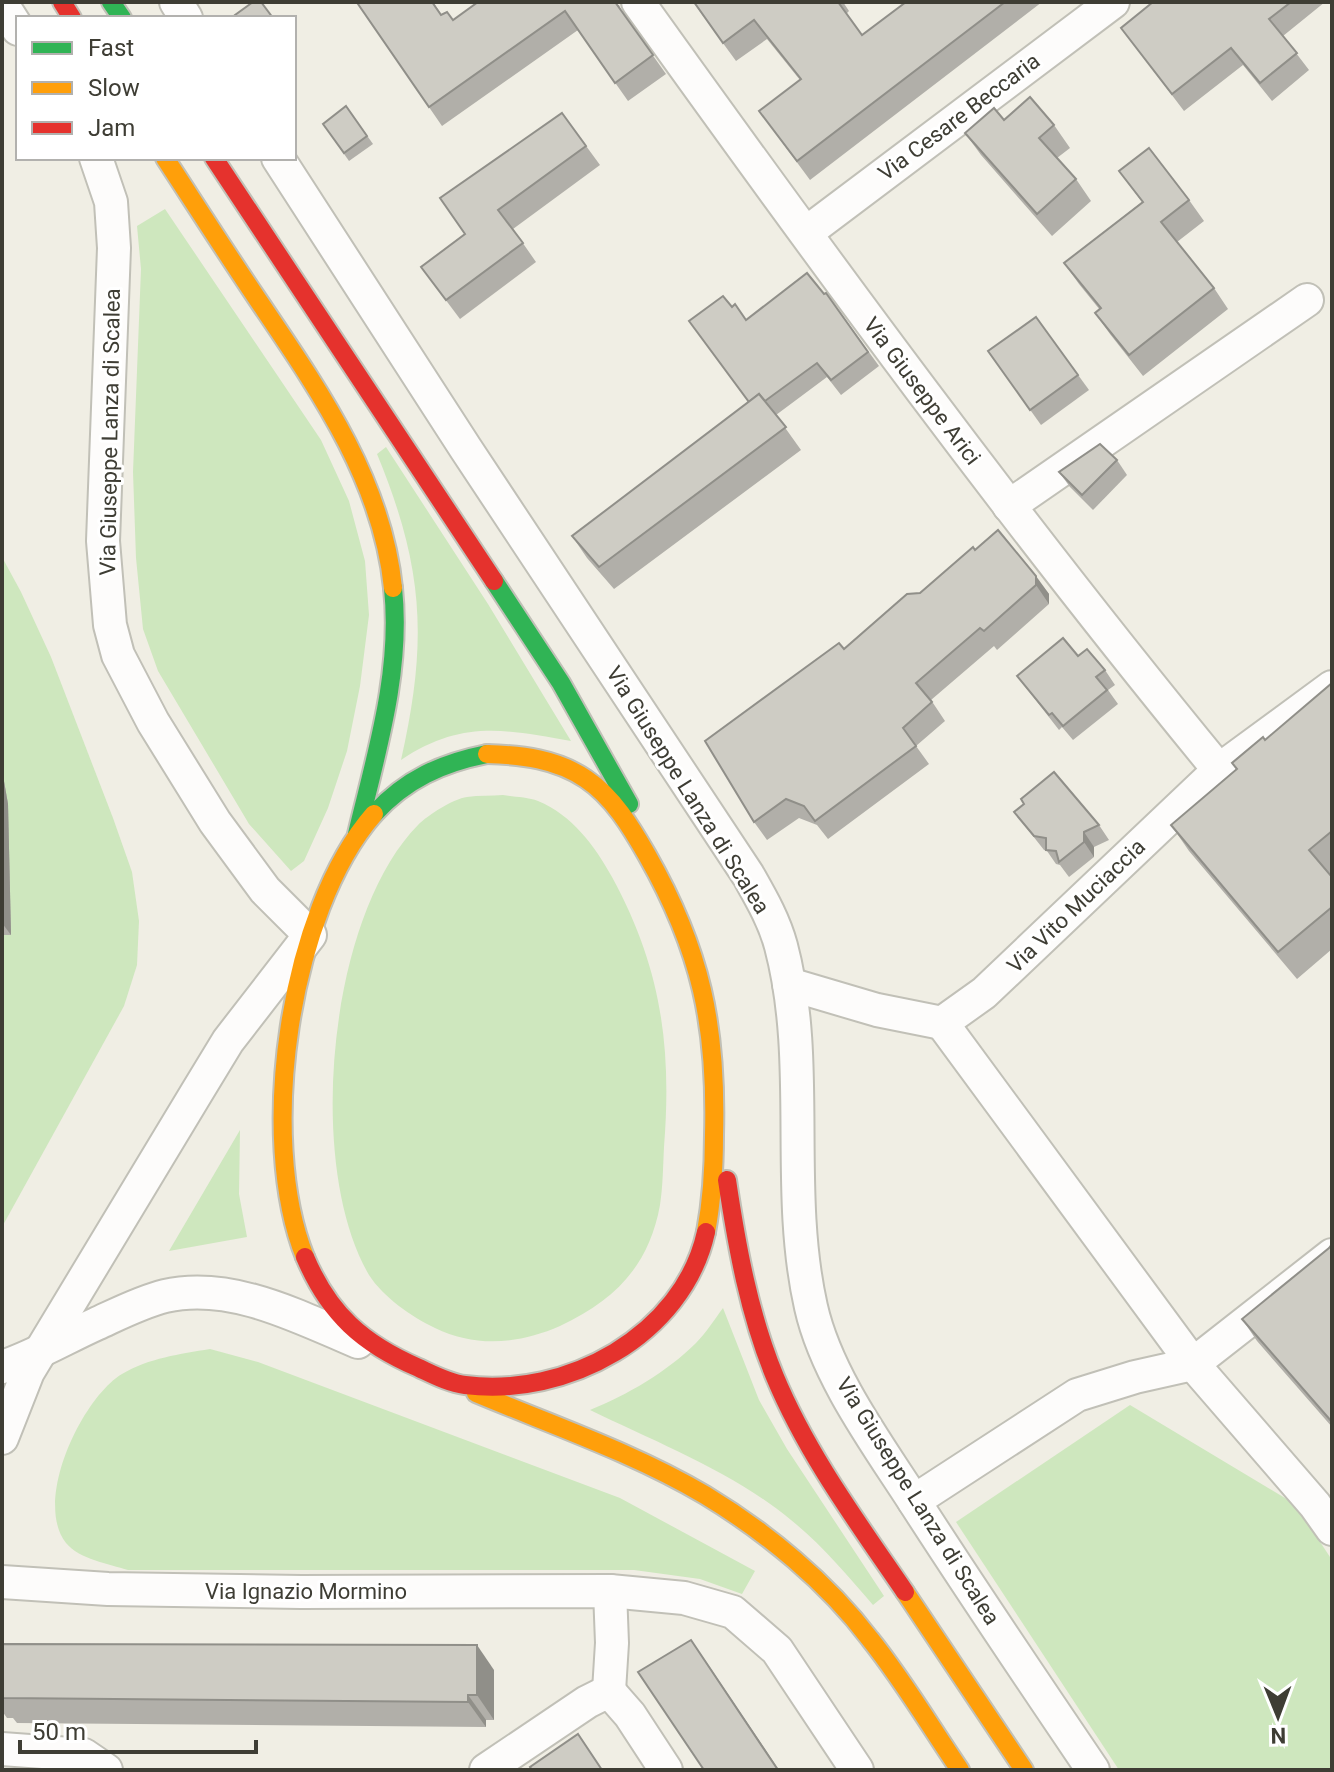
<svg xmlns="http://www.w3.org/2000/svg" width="1334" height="1772" font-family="Roboto,sans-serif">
  <rect width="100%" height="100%" fill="#f0eee4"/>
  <!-- grass -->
  <g fill="#cee7be">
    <polygon points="165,209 321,440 349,501 365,561 369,615 360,686 347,751 328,808 304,861 291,871 249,824 158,671 143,629 136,558 133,472 141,269 137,226"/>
    <path d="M386,447L488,604L571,741C504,729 461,720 401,760C428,640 424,568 377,454Z"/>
    <polygon points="2,557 21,592 51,657 113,818 132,872 139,921 137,965 124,1006 2,1227"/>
    <path d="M503,795C514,797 528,797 538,801C572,815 595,846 612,877C661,967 672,1046 664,1147C663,1166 663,1186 660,1205C649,1266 615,1300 560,1326C519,1344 476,1348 435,1328C412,1317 383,1297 369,1275C305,1166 328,916 418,825C428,815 453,799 467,797C479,795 491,796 503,795Z"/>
    <polygon points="240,1130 239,1194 247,1237 169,1251"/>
    <path d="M723,1308L759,1400L787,1449L884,1596L873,1605C847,1575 822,1545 791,1520C733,1472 658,1443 590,1410C627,1395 667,1372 696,1343C706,1333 714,1320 723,1308Z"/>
    <path d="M210,1349L258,1362L620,1498L755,1571L742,1594L700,1579L634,1570H128C109,1564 79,1559 66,1543C33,1501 82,1398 122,1374C149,1358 180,1354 210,1349Z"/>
    <polygon points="1130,1405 1295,1504 1332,1560 1332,1770 1119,1770 956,1522"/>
  </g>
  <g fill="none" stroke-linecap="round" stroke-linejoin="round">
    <defs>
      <g id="street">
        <polyline points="176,2 186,18"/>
        <path d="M638,2C825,263 1015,522 1219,770"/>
        <polyline points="2,4 18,29"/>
        <path d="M278,158L466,449L748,875C761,898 774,920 781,946C812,1063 784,1188 811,1307C826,1374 875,1441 912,1498C971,1590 1032,1680 1093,1770"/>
        <polyline points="806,233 1113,2"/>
        <polyline points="1009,506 1307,300"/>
        <polyline points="789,984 877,1010 942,1023 984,993 1219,770 1332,687"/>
        <polyline points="942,1023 1193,1364 1315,1505 1332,1529"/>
        <path d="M2,1367C35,1356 65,1338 96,1324C118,1314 141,1302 165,1296C231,1281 299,1317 358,1342"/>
        <polyline points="2,1438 28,1372 197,1092 228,1041 310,935 265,890 215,822 153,722 118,655 110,625 103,541 114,248 111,202 96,158"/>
        <polyline points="914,1501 1077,1395 1135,1377 1193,1364 1332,1255"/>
        <polyline points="2,1582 108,1589 301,1592 610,1591 684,1598 733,1612 777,1650 857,1770"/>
        <polyline points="609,1691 612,1643 610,1591"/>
        <polyline points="2,1749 84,1755 106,1770"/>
        <polyline points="486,1770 587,1702 609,1691 630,1715 666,1770"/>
      </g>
      <g id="fast">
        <polyline points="111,2 122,18"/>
        <polyline points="494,581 561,683 629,804"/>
        <path d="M374,814C406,779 442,763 487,754"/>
        <path d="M357,834C376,754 402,671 393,588"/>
      </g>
      <g id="slow">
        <path d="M165,158C195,204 225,251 256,297C316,386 382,478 393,588"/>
        <path d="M487,754C522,755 557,759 586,779C613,797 631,827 647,855C701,950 717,1026 714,1135C714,1167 712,1200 706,1232"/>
        <path d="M305,1257C257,1138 289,911 374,814"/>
        <path d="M476,1393C552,1425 634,1453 705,1495C766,1532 827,1582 870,1639C903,1680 930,1726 960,1770"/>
        <polyline points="905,1592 1024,1770"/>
      </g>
      <g id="jam">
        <polyline points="62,2 72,18"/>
        <polyline points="214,158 494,581"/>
        <path d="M727,1180C737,1247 749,1314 775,1377C807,1454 858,1523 905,1592"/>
        <path d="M305,1257C329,1314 363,1344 419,1368C434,1375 449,1383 465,1385C566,1398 683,1336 706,1232"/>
      </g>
    </defs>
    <!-- street casing -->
    <use href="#street" stroke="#c1c0b7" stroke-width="36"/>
    <!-- fast casing -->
    <use href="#fast" stroke="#c1c0b7" stroke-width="22"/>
    <!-- slow casing -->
    <use href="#slow" stroke="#c1c0b7" stroke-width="22"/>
    <!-- jam casing -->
    <use href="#jam" stroke="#c1c0b7" stroke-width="22"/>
    <!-- street -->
    <use href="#street" stroke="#fdfcfb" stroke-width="32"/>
    <!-- fast -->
    <use href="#fast" stroke="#30b455" stroke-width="18"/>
    <!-- slow -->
    <use href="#slow" stroke="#ff9f0a" stroke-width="18"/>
    <!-- jam -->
    <use href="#jam" stroke="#e5322d" stroke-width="18"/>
  </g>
  <!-- wall -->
  <g fill="#b1afa9">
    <polygon points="361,2 433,2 442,15 453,20 619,5 622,12 666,74 628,101 578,30 442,126 358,4"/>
    <polygon points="693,2 843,2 849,11 846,14 862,35 906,2 1042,2 810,180 759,111 800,80 767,39 736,61"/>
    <polygon points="1153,2 1325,2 1283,36 1309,70 1272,101 1243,65 1184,111 1121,28"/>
    <polygon points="346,106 373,144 349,161 323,124"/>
    <polygon points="562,113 600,165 513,229 536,262 460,319 421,267 465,234"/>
    <polygon points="1004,120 1054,125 1070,148 1057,158 1076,179 1091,201 1052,236 981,155 965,133"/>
    <polygon points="1119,171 1189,200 1204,221 1177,242 1214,288 1228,309 1143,376 1110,334 1095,313 1100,310 1079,284 1064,263 1142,202"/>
    <polygon points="826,293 879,366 841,395 827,377 776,415 801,450 614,589 587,558 572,536 748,403 732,307 746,320"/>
    <polygon points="1036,317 1089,390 1041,425 988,351"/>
    <polygon points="1117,460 1127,475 1093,510 1070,487 1059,472"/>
    <polygon points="998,530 1049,594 1049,604 997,650 994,646 931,700 945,721 916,746 929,764 828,839 817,825 799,818 767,840 754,822 844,649 920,593 975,550"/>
    <polygon points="1078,656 1105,670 1115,685 1108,690 1118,704 1073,740 1062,727 1059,730 1017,676"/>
    <polygon points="1332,683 1332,873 1330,875 1332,877 1332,949 1297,979 1189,851 1171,825 1236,769 1232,763 1265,740"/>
    <polygon points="2,770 8,804 11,935 2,935"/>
    <polygon points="1014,812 1099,825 1109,840 1094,847 1094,857 1069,877 1060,865 1056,864 1047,851 1044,850"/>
    <polygon points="1332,1244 1332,1427 1257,1341 1242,1319 1329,1248"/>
    <polygon points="2,1644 494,1670 494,1720 486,1720 486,1727 17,1723 13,1718 7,1718 2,1711"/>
  </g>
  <!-- shaded-wall -->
  <g fill="#908f89">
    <polygon points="1036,576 1049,594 1049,604 1036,585"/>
    <polygon points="2,770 8,804 11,935 2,923"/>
    <polygon points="1084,832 1094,847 1094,857 1084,842"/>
    <polygon points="691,1640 711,1669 779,1770 778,1770"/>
    <polygon points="477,1645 494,1670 494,1720 477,1695"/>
    <polygon points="468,1695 486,1720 486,1727 468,1702"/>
  </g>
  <!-- building -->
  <g fill="#ceccc4" stroke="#908f89" stroke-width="2">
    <polygon points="253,2 261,2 273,18 237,18 235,15"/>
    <polygon points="361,2 432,2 441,15 447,12 453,20 478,2 615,2 653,55 615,83 565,11 429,107 358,4"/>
    <polygon points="694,2 838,2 862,35 906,2 1005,2 797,161 759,111 801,79 754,20 723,43"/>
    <polygon points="1153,2 1291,2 1269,19 1297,53 1260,83 1231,48 1172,94 1121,28"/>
    <polygon points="1030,97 1054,125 1039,138 1076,179 1037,214 965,133 994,108 1004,120"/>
    <polygon points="346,106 367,136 344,153 323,124"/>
    <polygon points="562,113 586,146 498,210 523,243 446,300 421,267 465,234 440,198"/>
    <polygon points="1149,148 1189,200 1161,222 1214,288 1129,355 1095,313 1101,308 1064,263 1143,202 1119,171"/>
    <polygon points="807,273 824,294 826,293 868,352 831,380 817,363 765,401 759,394 749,402 689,321 723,296 732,307 735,304 746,320"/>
    <polygon points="1036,317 1078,375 1030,410 988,351"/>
    <polygon points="759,394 786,427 599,567 572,536"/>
    <polygon points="1100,444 1117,460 1082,495 1059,472"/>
    <polygon points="998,530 1036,576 1036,585 984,631 980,628 916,683 932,702 903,728 916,746 815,821 804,806 786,799 754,822 705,741 839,643 844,649 907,594 920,593 973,547 975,550"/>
    <polygon points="1063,638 1078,656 1087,649 1105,670 1096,677 1107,690 1063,726 1052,713 1049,715 1017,676"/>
    <polygon points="1332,683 1332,831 1309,850 1332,877 1332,907 1278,952 1171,825 1237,769 1232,763 1263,737 1265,740"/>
    <polygon points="1054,772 1099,825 1084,832 1084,842 1059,862 1056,851 1046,850 1046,838 1034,836 1014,812 1024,804 1021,799"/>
    <polygon points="1332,1244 1332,1422 1242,1319 1329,1248"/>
    <polygon points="691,1640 778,1770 704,1770 638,1672"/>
    <polygon points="2,1644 477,1645 477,1695 468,1695 468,1702 2,1698"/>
    <polygon points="578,1734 602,1770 532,1770 530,1767"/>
  </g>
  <g text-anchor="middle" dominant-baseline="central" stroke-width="6" stroke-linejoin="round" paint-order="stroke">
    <!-- street labels -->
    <g font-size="22" fill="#3e3d34" stroke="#fff">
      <text transform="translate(959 117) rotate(-37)">Via Cesare Beccaria</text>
      <text transform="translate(922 391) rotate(53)">Via Giuseppe Arici</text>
      <text transform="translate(110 432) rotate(-89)">Via Giuseppe Lanza di Scalea</text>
      <text transform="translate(688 790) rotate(58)">Via Giuseppe Lanza di Scalea</text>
      <text transform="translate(1076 906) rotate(-44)">Via Vito Muciaccia</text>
      <text transform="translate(918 1501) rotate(58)">Via Giuseppe Lanza di Scalea</text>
      <text x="306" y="1591">Via Ignazio Mormino</text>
    </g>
  </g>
  <!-- border -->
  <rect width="1334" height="1772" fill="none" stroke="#3e3d34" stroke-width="8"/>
  <!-- legend -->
  <rect x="16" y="16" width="280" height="144" fill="#ffffff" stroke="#b2b1ae" stroke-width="2"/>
  <rect x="32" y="42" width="40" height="12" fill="#30b455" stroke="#b2b1ae" stroke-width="2"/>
  <text x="88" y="56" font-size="24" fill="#3e3d34">Fast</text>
  <rect x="32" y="82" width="40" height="12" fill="#ff9f0a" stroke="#b2b1ae" stroke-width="2"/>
  <text x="88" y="96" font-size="24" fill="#3e3d34">Slow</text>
  <rect x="32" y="122" width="40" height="12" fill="#e5322d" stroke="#b2b1ae" stroke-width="2"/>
  <text x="88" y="136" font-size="24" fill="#3e3d34">Jam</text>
  <!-- north arrow -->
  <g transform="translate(1278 1716) rotate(179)" stroke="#ffffff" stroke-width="6" paint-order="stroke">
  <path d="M0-6L14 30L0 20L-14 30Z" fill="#3e3d34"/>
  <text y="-12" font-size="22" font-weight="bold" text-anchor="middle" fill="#3e3d34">N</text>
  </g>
  <!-- scale -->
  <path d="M20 1740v12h236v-12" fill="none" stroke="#3e3d34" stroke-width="4"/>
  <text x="32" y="1740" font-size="24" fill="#3e3d34" stroke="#ffffff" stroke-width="6" paint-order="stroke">50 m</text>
</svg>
